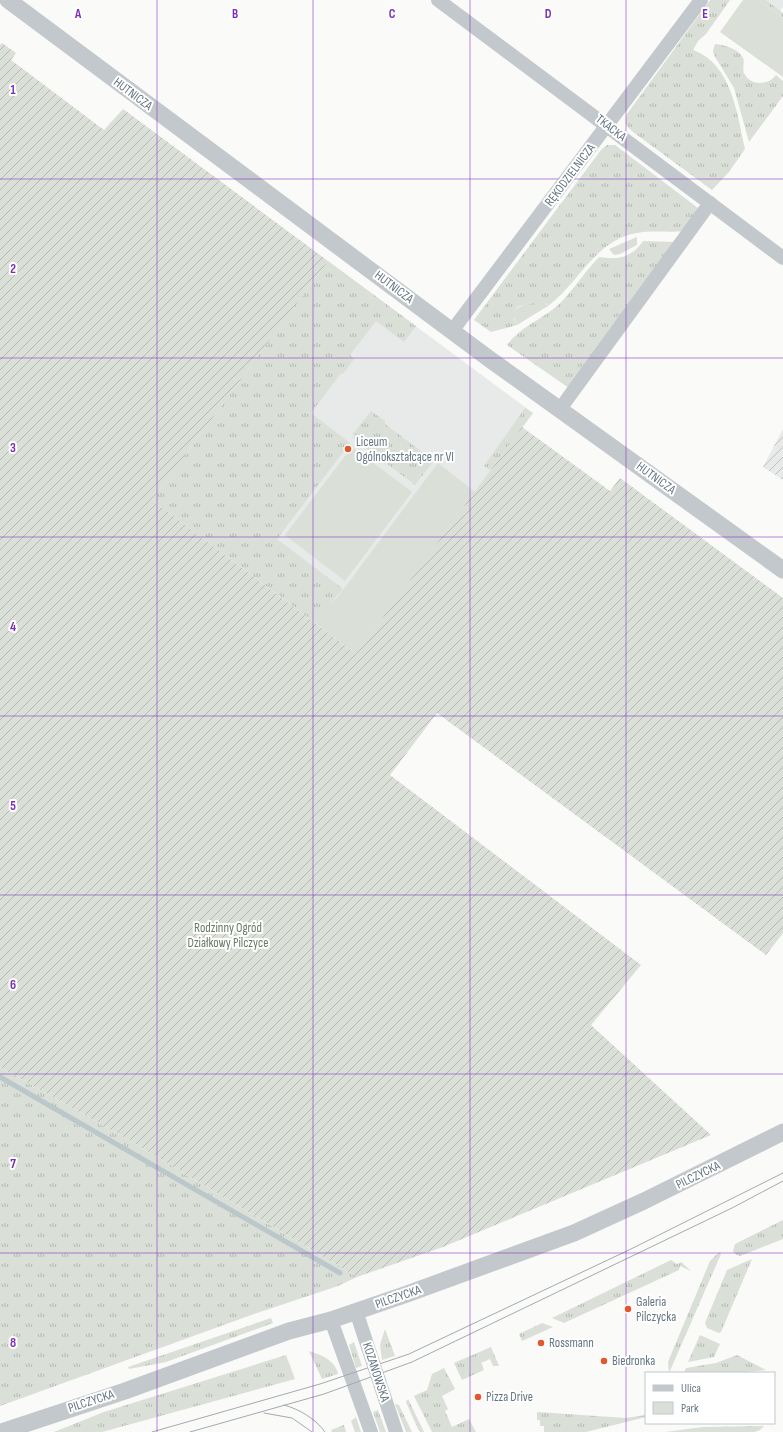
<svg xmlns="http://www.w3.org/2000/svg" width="783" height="1432" font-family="'Sofia Sans Condensed',sans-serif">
  <defs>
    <pattern id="industrial-furrows" width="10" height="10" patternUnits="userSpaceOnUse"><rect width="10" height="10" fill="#e8e9e9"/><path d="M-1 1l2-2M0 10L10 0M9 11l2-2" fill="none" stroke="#c0c1c2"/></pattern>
    <pattern id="grass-tufts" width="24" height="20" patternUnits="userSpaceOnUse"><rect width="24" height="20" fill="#dadfd7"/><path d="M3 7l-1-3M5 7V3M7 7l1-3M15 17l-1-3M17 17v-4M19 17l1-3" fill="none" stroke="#b4b9b4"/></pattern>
    <pattern id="garden-furrows" width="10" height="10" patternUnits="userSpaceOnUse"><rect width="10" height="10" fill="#dadfd7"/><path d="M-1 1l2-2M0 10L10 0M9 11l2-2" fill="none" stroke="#b4b9b4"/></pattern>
  </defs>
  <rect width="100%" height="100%" fill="#fafaf8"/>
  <!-- built -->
  <g fill="#e8e9e9">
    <polygon points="766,0 783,0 783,7 780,11"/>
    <polygon points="328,261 533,413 356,654 152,500"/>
  </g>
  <!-- industrial -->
  <polygon fill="url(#industrial-furrows)" points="783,429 783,480 763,467"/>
  <!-- grass -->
  <g fill="url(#grass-tufts)">
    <path d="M710,0H730L706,34L698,41L693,50C732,64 737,114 745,149L729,172L712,190L633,132C625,125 624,123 627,114Z"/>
    <polygon points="758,0 766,0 783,13 783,18"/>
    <path d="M715,44C724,45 738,48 743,58C745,62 742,68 744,73C750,86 768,86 776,75L783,81V96L749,142L734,88L714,55L713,51Z"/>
    <path d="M607,145H615L698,208L684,231C669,233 653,230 637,233C595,240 580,282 548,306L546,303C541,303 538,305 533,305C521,306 526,302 514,310V319L517,325L491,332L474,320L601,150Z"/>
    <path d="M643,241L675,242L569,388L507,345C519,328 540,320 556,307C573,292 583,273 599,257C617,260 632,258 643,241Z"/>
    <polygon points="328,261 416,326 404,342 376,321 350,355 354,359 343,374 341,373 311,413 350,443 277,539 343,589 314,622 152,500"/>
    <polygon points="525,408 533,413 490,470 484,466"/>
    <polygon points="371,411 385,421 385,424 434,461 415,485 353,438 355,435 353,434"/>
    <polygon points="0,1067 127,1139 357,1277 338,1286 254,1314 0,1406"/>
    <polygon points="783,1220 783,1239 740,1256 735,1254 733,1251 735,1244"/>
    <polygon points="719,1252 721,1254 669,1373 668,1362 710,1261"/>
    <polygon points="752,1259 721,1332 719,1333 707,1328 705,1323 727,1270"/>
    <polygon points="671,1260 677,1264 681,1262 691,1271 680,1266 679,1270 564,1323 552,1318"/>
    <polygon points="271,1318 273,1323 166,1362 129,1369 128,1367"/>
    <polygon points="542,1323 553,1327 522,1341 519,1334"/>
    <polygon points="385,1329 395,1356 382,1360 380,1345"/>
    <polygon points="700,1335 720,1344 714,1357 688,1362"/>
    <polygon points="354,1342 362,1366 356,1368 349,1345"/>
    <polygon points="491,1347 499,1366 493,1366 490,1359 481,1363 484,1370 462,1380 454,1363"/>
    <path d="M309,1351C321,1355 335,1360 338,1374L322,1379Z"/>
    <polygon points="286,1355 295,1379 102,1432 54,1432 104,1412"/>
    <polygon points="737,1355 766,1370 735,1373 684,1373 686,1368 716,1363"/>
    <polygon points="444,1368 455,1389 442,1396 448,1409 445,1411 452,1427 469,1419 476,1432 432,1432 414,1396 427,1390 432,1374"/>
    <polygon points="408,1399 424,1432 420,1432 418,1429 406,1402"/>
    <polygon points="395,1404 399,1405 412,1432 406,1432"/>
    <polygon points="378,1410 386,1432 380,1432 373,1412"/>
    <polygon points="537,1412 626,1418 646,1415 646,1417 586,1432 544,1432 544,1426 540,1426 540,1420 537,1420"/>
    <polygon points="356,1417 361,1432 355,1432 351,1421"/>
    <polygon points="344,1425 346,1432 332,1432 331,1430"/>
    <polygon points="764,1426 760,1430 754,1432 665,1432 703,1427"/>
  </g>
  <!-- park -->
  <g fill="#dadfd7">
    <polygon points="743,0 758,0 783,18 783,77 720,32"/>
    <polygon points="637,237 637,245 620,254 614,255 609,249"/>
    <polygon points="543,301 548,306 517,325 513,315 514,310 525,304 534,305"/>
    <polygon points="352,447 412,492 345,581 285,535"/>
    <polygon points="438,463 475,492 356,654 314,622 326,607 337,598"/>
  </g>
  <!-- garden -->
  <polygon fill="url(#garden-furrows)" points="2,43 16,53 11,60 104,130 123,109 328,261 152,500 356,654 522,427 610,491 620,478 783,598 783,933 766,955 437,713 390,775 641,965 591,1025 711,1135 443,1247 357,1277 127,1139 0,1067 0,45"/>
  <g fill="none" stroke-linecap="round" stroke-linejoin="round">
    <!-- stream -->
    <polyline stroke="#bbc7cb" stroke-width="5" points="0,1077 340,1273"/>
    <!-- minor -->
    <g stroke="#c3c8cc" stroke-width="14">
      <polyline points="438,0 783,258"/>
      <polyline points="452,331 701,0"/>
      <polyline points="560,409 710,203"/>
      <polyline points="356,1311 396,1432"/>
      <polyline points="331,1320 371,1432"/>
    </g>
    <!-- tertiary -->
    <g stroke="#c3c8cc" stroke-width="17">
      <polyline points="8,0 488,358 783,570"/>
      <polyline points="1,1432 125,1391 289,1331 331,1320 407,1294 574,1233 644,1201 783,1132"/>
    </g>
    <!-- tram -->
    <g stroke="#a2aab0" stroke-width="1">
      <path d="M284,1405C299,1409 316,1419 325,1432"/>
      <polyline points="264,1413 292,1418 312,1432"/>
      <polyline points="152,1432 320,1384 409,1354 631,1249 783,1173"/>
      <polyline points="190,1432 324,1394 412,1362 732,1208 783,1181"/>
    </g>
  </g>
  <!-- grid -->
  <path fill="none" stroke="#7b2cbf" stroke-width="1" stroke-opacity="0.55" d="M157,0V1432M313,0V1432M470,0V1432M626,0V1432M0,179H783M0,358H783M0,537H783M0,716H783M0,895H783M0,1074H783M0,1253H783"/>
  <!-- markers -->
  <g fill="#e4572e" stroke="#fff" stroke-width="1.5">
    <circle cx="348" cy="449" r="4"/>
    <circle cx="628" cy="1309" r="4"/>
    <circle cx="541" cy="1343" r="4"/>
    <circle cx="604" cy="1361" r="4"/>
    <circle cx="478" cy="1397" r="4"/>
  </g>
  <g text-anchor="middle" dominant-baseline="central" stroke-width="4" stroke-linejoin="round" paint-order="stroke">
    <!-- street labels -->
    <g font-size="13" fill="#657683" stroke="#fff">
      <text transform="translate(133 94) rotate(37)">HUTNICZA</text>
      <text transform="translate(611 128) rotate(38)">TKACKA</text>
      <text transform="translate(570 175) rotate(-53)">RĘKODZIELNICZA</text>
      <text transform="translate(394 287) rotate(37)">HUTNICZA</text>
      <text transform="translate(656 478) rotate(36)">HUTNICZA</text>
      <text transform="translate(698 1175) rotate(-26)">PILCZYCKA</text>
      <text transform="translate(398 1297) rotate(-19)">PILCZYCKA</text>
      <text transform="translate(376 1372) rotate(72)">KOZANOWSKA</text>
      <text transform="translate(91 1401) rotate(-18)">PILCZYCKA</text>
    </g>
    <!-- poi labels -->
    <g font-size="13" fill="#657683" stroke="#fff" text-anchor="start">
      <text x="356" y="442">Liceum<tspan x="356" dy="15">Ogólnokształcące nr VI</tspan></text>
      <text x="636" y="1302">Galeria<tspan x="636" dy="15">Pilczycka</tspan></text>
      <text x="549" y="1343">Rossmann</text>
      <text x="612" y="1361">Biedronka</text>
      <text x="486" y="1397">Pizza Drive</text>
    </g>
    <!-- park labels -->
    <g font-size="13" fill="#687a64" stroke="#fff">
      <text x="228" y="928">Rodzinny Ogród<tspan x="228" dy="15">Działkowy Pilczyce</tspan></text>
    </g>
  </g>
  <g font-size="13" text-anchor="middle" font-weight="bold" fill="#7b2cbf" stroke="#fff" stroke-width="4" stroke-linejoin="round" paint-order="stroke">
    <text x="78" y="18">A</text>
    <text x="235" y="18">B</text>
    <text x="392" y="18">C</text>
    <text x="548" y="18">D</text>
    <text x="705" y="18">E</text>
    <text x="13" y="94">1</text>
    <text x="13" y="273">2</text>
    <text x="13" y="452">3</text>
    <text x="13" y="631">4</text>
    <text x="13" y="810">5</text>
    <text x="13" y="989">6</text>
    <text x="13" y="1168">7</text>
    <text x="13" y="1347">8</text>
  </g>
  <!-- legend -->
  <rect x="645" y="1372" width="130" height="52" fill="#ffffff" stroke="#c1c8cd"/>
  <rect x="653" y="1385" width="20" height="6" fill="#c3c8cc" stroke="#c1c8cd"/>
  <text x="681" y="1392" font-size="12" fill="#657683">Ulica</text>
  <rect x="653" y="1402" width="20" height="12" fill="#dadfd7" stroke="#c1c8cd"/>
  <text x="681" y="1412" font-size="12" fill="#657683">Park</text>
</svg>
